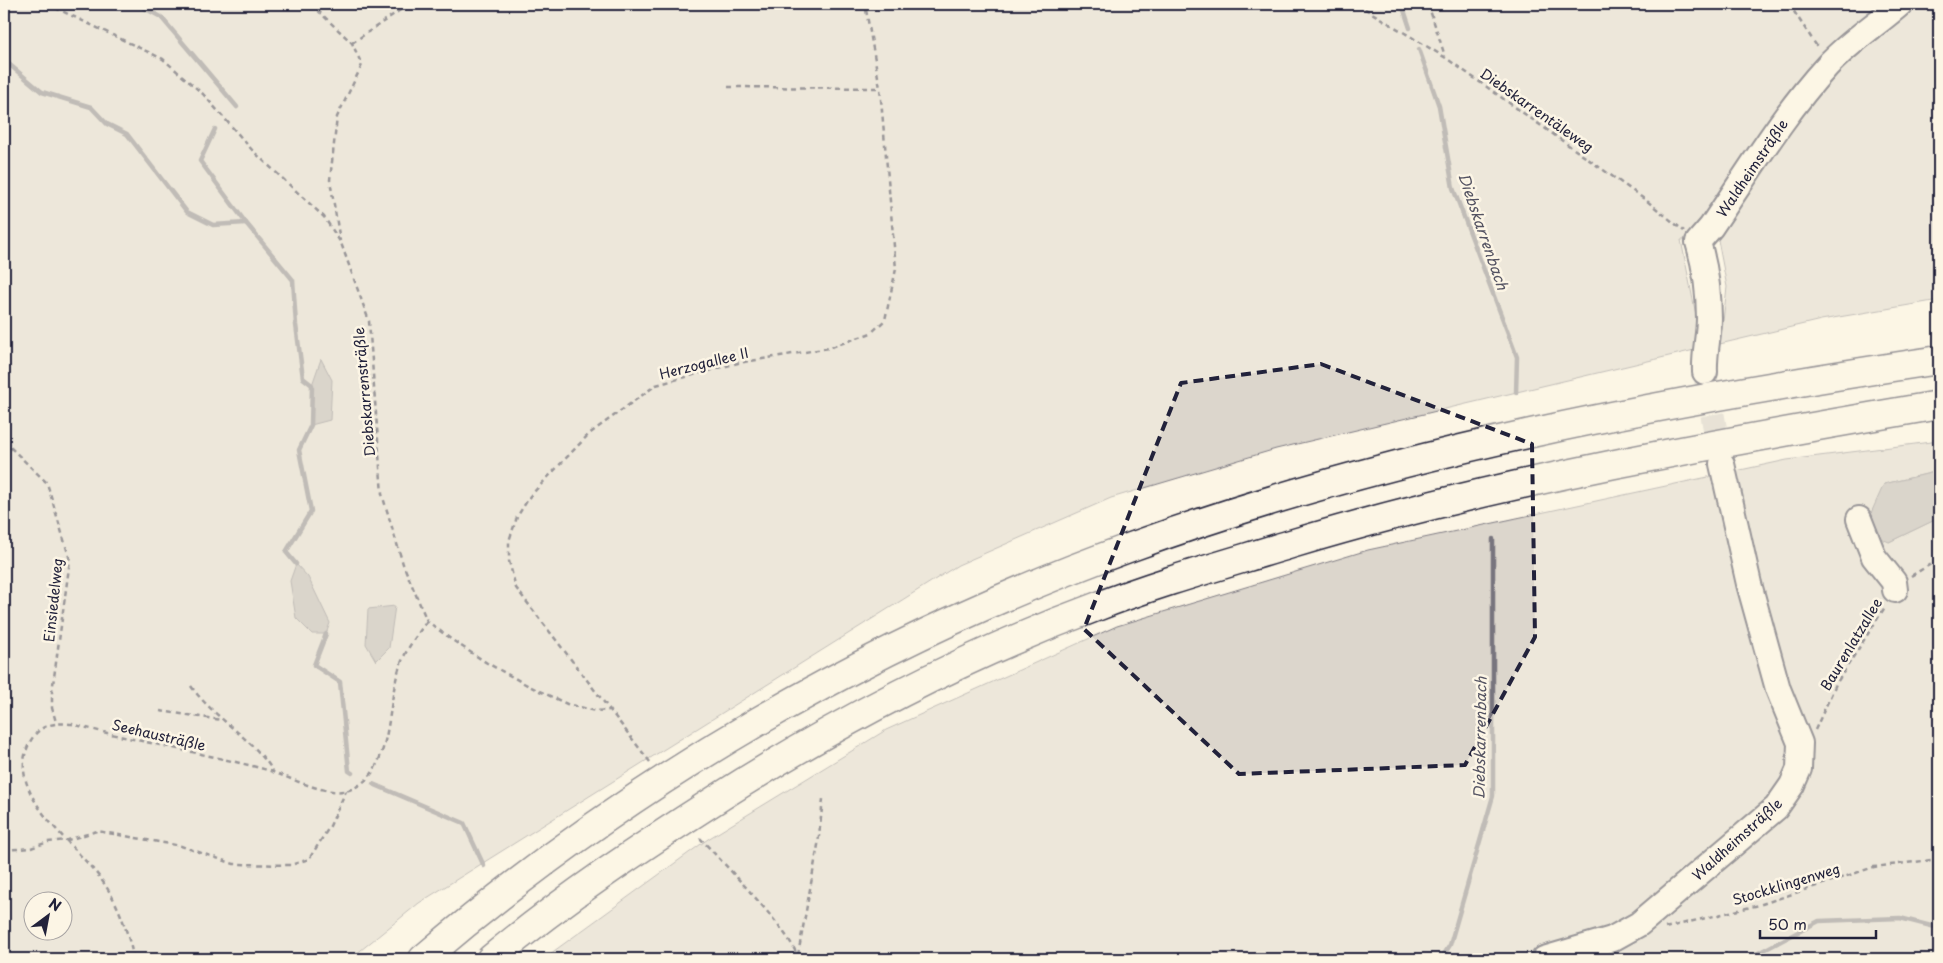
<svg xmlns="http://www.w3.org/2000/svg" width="1943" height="963" font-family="'Playpen Sans',sans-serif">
  <rect width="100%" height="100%" fill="#fcf5e5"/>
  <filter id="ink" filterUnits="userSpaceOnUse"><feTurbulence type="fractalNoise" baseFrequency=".02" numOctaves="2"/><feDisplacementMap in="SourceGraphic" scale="10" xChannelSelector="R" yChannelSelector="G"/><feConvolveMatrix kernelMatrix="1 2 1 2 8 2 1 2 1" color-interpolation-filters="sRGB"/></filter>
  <g filter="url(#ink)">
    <!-- green -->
    <g fill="#dcd6cc" stroke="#7f7c84" fill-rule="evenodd">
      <path d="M4,4H1939V300L1821,320L1276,449L1111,498L958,565L419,903L350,959H4ZM1681,240H1718L1727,287L1722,330H1699ZM32,900H62V930H32Z"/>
      <polygon points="1939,441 1939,471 1884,484 1889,542 1939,518 1939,959 543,959 708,839 886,730 1117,626 1368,550 1787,460"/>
    </g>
    <!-- water -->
    <g fill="#b2adab" stroke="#78757e">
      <polygon points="321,359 332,380 330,420 311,425 312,385"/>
      <polygon points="1939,471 1939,518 1889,542 1880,538 1871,513 1884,484"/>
      <polygon points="296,564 308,577 330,623 326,634 312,634 296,618 290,581"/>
      <polygon points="395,606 389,648 376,661 366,644 368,609"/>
    </g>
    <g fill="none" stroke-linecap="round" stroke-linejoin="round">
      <!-- stream -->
      <g stroke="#78757e" stroke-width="4.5">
        <polyline points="137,4 161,17 237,107"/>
        <polyline points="1402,4 1410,28"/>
        <polyline points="1419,49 1439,106 1453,188 1517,357 1516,393"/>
        <polyline points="4,60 42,92 91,107 107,124 127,134 187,212 213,225 246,223"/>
        <polyline points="215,129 200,161 246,223 293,280 296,325 303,378 312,385 311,425 299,450 311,511 286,552 296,564"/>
        <polyline points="326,634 314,665 340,682 349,771 352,773"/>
        <polyline points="373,784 464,823 484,866"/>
        <polyline points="1441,959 1450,945 1493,796 1493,539"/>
        <polyline points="1747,959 1819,921 1900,918 1939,928"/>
      </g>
      <!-- minor-tunnel -->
      <polyline stroke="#d0cbc3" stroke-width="24" stroke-dasharray="24 12" stroke-linecap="butt" points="1706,379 1721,462"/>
      <defs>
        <g id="minor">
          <path d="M1705,372C1704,353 1709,336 1709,318C1709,292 1705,266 1698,242L1711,227C1748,173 1783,114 1827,66C1849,42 1876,25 1900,4"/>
          <polyline points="1859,519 1874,557 1894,582 1895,590"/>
          <polyline points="1544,959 1612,939 1639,924 1776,808 1792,785 1799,769 1800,743 1778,689 1749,584 1722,464"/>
        </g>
        <g id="highway">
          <path d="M423,959C631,781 874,640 1131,547C1391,452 1666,401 1939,360"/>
          <path d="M491,959C564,898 643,846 723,795C840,721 966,655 1096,607C1160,582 1226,564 1291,544C1503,480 1722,442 1939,405"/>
        </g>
      </defs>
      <!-- minor casing -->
      <use href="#minor" stroke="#22223b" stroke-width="28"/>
      <!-- highway casing -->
      <use href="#highway" stroke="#22223b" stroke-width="31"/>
      <!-- path -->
      <g stroke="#22223b" stroke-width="2.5" stroke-dasharray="5 4" stroke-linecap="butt">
        <polyline points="47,4 163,59 203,94 253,151 324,217 341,243 369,321 382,494 403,564 427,621 452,640 487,663 529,686 567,704 596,711 609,710"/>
        <polyline points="311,4 352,43 362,65 337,117 330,180 340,241"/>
        <polyline points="1357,4 1446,58 1647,201 1684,231"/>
        <polyline points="1428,4 1445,56"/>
        <polyline points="1789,4 1818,48"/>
        <polyline points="352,43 409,4"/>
        <polyline points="728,87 880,88"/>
        <polyline points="4,441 47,483 70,560 52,692 52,708 56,722"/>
        <polyline points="1911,576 1939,559"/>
        <path d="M191,686C214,719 252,737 273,771"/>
        <polyline points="160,711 222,720"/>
        <polyline points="1815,730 1836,684 1885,607"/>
        <polyline points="650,762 516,588 509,561 509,541 517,517 530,496 589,434 656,385 738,363 829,348 871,333 885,320 896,269 880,88 865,4"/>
        <path d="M700,838C717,857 800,940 797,959"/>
        <polyline points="4,850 31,848 48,842 68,840 97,831 181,846 234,864 291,865 309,859 330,826 346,791"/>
        <polyline points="1665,928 1759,905 1874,867 1939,859"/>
        <polyline points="798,955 818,845 823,799"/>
        <path d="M134,959C127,931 120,906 103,882C76,843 2,794 30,742C39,725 53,722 72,724C134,741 198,752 260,768C284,774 321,795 344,791C355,790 366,781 372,773C392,742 388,700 400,666C406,649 417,635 427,621"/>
      </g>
      <!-- minor -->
      <use href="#minor" stroke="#fcf5e5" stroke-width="24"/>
      <!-- highway -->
      <use href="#highway" stroke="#fcf5e5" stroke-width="28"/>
    </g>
  </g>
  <!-- marked area -->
  <path d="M0 0H1943V963H0ZM1321,364L1532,444L1535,637L1465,765L1239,774L1084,629L1181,383Z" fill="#fcf5e5" fill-opacity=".55" fill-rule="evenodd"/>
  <path fill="none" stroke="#22223b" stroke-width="4" stroke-dasharray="10 6" stroke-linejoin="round" d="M1321,364L1532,444L1535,637L1465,765L1239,774L1084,629L1181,383Z"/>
  <g text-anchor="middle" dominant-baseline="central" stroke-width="5" stroke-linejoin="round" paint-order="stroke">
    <!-- street labels -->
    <g font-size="14" fill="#22223b" stroke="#fcf5e5">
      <text transform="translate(1537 110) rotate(35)">Diebskarrentäleweg</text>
      <text transform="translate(1752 168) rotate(-56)">Waldheimsträßle</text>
      <text transform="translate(704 363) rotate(-14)">Herzogallee II</text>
      <text transform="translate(364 392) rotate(-95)">Diebskarrensträßle</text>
      <text transform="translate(53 600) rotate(-84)">Einsiedelweg</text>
      <text transform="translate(1851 644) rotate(-59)">Baurenlatzallee</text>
      <text transform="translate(159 735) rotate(13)">Seehausträßle</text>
      <text transform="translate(1737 839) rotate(-42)">Waldheimsträßle</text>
      <text transform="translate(1786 884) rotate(-17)">Stockklingenweg</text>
    </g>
    <!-- water labels -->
    <g font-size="15" font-style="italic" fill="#545362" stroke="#fcf5e5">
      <text transform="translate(1484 231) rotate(71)">Diebskarrenbach</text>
      <text transform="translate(1479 738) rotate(-89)">Diebskarrenbach</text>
    </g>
  </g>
  <!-- margin -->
  <rect width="1943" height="963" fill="none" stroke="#fcf5e5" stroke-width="20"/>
  <rect x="10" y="10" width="1923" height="943" fill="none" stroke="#22223b" stroke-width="2" filter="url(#ink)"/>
  <!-- north arrow -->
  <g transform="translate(48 916) rotate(32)"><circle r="24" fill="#fcf5e5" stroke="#a5a1a1"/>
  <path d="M0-4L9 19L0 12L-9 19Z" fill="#22223b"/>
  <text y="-8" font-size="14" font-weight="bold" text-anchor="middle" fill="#22223b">N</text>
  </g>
  <!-- scale -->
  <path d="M1760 930v8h116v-8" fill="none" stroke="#22223b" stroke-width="2.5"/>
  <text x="1768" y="930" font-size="15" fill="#22223b" stroke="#fcf5e5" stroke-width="4" paint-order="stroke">50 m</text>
</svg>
